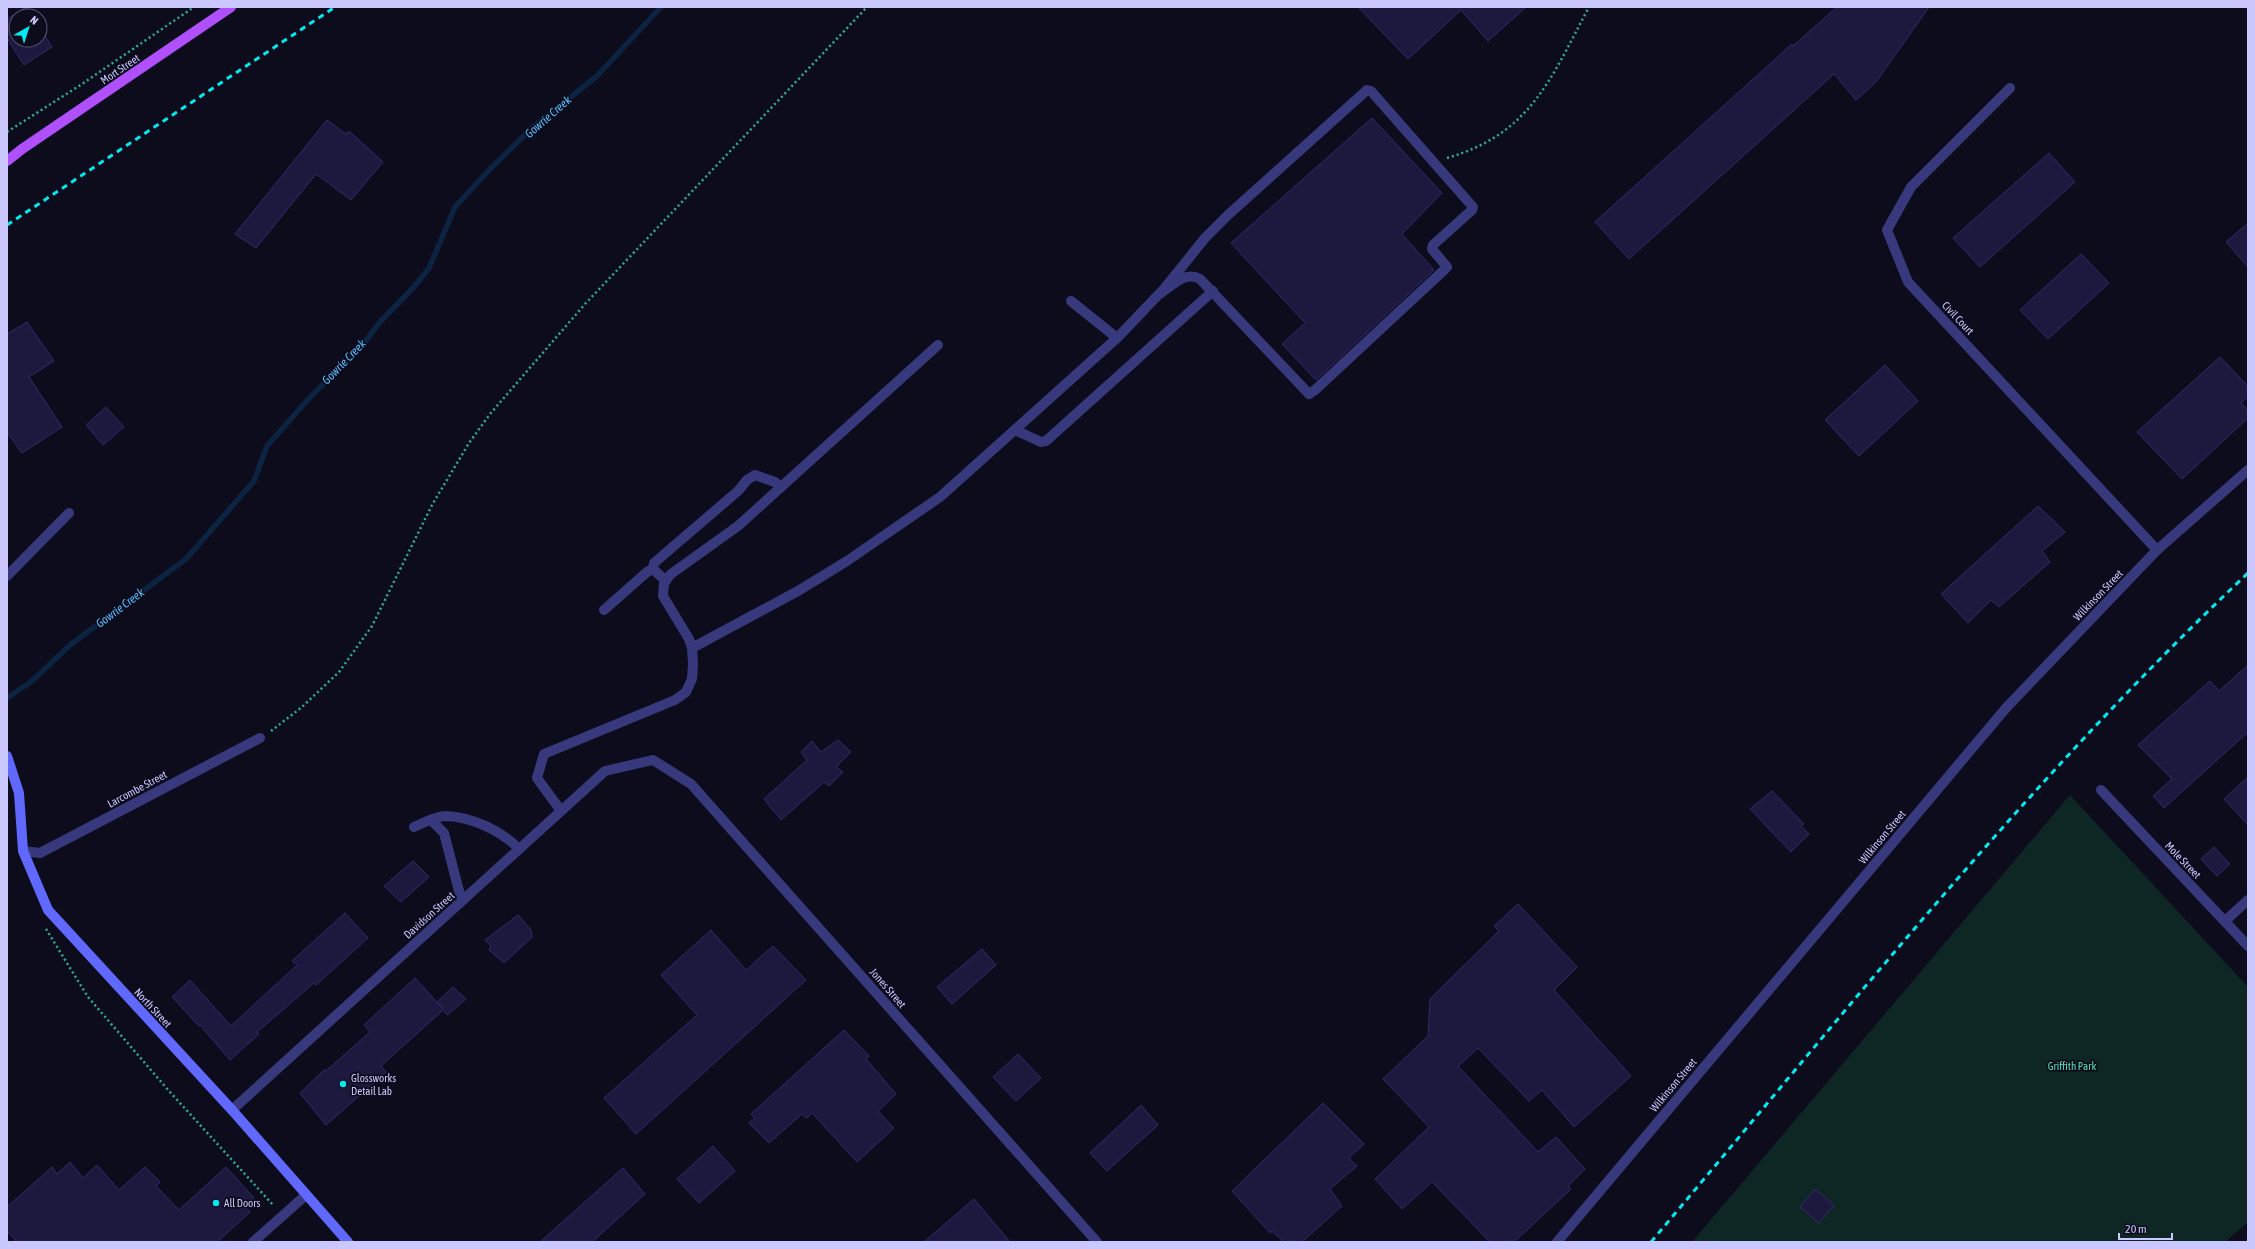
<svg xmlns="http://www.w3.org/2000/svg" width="2255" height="1249" font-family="'Asap Condensed',sans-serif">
  <rect width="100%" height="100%" fill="#0d0c1d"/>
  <!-- green -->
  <polygon fill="#0f2724" points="2070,795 2248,987 2248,1222 2225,1242 1692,1242"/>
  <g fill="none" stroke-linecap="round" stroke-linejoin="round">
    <!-- stream -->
    <polyline stroke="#0c2441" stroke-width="5.5" points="7,698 32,681 70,645 186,559 254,481 267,446 311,396 359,350 379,323 413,288 429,268 455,207 490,169 533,127 597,76 661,7"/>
  </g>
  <!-- building -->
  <g fill="#1d183e" stroke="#322a69">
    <polygon points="26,7 32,16 16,16 16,40 40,40 40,28 52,47 24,65 7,38 7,19"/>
    <polygon points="1358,7 1526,7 1488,41 1461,10 1408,59"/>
    <polygon points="1837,7 1929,7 1876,82 1856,100 1834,74 1629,259 1595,222 1792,44 1793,46"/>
    <polygon points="1372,118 1442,193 1402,234 1434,270 1316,380 1282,344 1305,323 1231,243"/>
    <polygon points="327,120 346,134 349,131 383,162 351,200 316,174 256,248 235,234"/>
    <polygon points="2049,153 2075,182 1980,267 1953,238"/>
    <polygon points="2248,223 2248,267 2226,242"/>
    <polygon points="2081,254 2109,283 2048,339 2020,310"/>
    <polygon points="27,322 54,361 29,377 62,427 22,453 7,432 7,334"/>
    <polygon points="2220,357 2248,386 2248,396 2241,403 2248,410 2248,418 2182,479 2137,432"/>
    <polygon points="1885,365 1918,401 1859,456 1825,420"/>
    <polygon points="106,407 124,427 103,445 86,425"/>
    <polygon points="2038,506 2065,532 2042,551 2050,562 1999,607 1991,600 1968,623 1941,594"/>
    <polygon points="2248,665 2248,732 2164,808 2153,796 2172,779 2138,745 2210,681 2219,691"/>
    <polygon points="838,740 851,752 836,767 843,772 829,786 824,782 781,820 764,799 807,760 801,752 812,741 821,752"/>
    <polygon points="2248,777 2248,825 2224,799"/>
    <polygon points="1772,791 1804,824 1801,826 1809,834 1791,852 1750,809"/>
    <polygon points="2214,847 2230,864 2217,876 2201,859"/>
    <polygon points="413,861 429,877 401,902 384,886"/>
    <polygon points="1518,904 1577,967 1554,990 1631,1076 1574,1127 1542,1090 1529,1101 1478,1048 1458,1066 1538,1152 1556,1137 1585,1169 1568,1186 1571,1189 1514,1242 1490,1242 1432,1182 1402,1209 1375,1179 1429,1127 1383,1079 1428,1036 1430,999 1499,931 1494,926"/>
    <polygon points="345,913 368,938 316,985 314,983 257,1032 259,1034 230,1060 200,1025 199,1026 172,997 190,980 231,1026 297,965 292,961"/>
    <polygon points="518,915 531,930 532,937 504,963 489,950 491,946 485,940"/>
    <polygon points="711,930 746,970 773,946 806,980 636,1134 604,1098 697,1015 661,975"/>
    <polygon points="982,949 996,965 952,1004 937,987"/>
    <polygon points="415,978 443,1009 437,1002 453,987 466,999 447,1015 443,1010 381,1066 386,1072 326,1125 300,1093 324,1070 326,1071 370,1032 364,1025"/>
    <polygon points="844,1030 869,1056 866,1059 896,1094 878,1111 894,1128 857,1162 812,1113 807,1118 802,1114 769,1143 749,1123 755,1118 751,1114"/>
    <polygon points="1018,1054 1041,1078 1016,1101 993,1077"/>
    <polygon points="1323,1103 1364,1144 1349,1158 1357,1166 1330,1189 1342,1206 1302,1242 1284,1242 1272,1231 1270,1233 1232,1191"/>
    <polygon points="1141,1105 1158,1125 1107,1171 1090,1153"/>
    <polygon points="713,1146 735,1171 699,1203 677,1179"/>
    <polygon points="70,1162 83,1178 97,1165 119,1190 145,1167 160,1182 156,1186 179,1210 226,1167 254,1198 245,1206 250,1212 217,1242 17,1242 7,1231 7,1207 52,1167 57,1174"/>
    <polygon points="623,1168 645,1194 592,1242 540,1242"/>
    <polygon points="1815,1189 1834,1205 1819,1223 1800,1207"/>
    <polygon points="974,1199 1010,1242 924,1242"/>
  </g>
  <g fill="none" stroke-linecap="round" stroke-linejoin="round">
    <!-- path -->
    <g stroke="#2ead9c" stroke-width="2.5" stroke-dasharray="2 3" stroke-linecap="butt">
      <polyline points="7,132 82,84 194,7"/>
      <path d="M1447,158C1531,134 1551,78 1589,7"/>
      <polyline points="271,731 302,707 339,672 372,626 432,505 469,443 490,414 585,304 867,7"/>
      <polyline points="46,929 88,997 169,1091 274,1206"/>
    </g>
    <!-- lane -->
    <g stroke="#37397c" stroke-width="10">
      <polyline points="1071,301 1117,338"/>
      <polyline points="1015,430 1041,442 1046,441 1213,291"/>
      <polyline points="7,576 69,513"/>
      <polyline points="666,581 653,569 654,563 738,491 747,480 755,475 775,482 781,487"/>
      <polyline points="604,610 647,572 653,569"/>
      <path d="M692,648L798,591L847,561L940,497L1117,338C1133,322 1148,305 1164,289L1205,238L1228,215L1367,90L1371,91L1473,207L1472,210L1433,245L1432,249L1447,267L1443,271L1315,390L1309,394L1200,279C1185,270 1171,287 1158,295"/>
      <polyline points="561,811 537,778 544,754 675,700 686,692 692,679 693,664 692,648 689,639 663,596 664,583 671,574 738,526 938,345"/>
      <polyline points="431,820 444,833 459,891 463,900"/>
      <path d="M414,827C423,823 436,816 446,816C472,817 502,831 519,849"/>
    </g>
    <!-- street -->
    <g stroke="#37397c" stroke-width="10">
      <polyline points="2010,88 1911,187 1887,230 1908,282 2157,550"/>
      <polyline points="2101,790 2248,946"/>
      <polyline points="23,851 40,853 260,738"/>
      <polyline points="2225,921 2248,900"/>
      <polyline points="232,1110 605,771 653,760 691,784 1097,1242"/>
      <polyline points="253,1242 306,1195"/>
      <polyline points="1557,1242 2006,708 2157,550 2248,470"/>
    </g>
    <!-- secondary -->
    <polyline stroke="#6068fe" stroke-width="10" points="7,756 19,793 23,851 48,910 232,1110 348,1242"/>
    <!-- primary -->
    <polyline stroke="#b050fd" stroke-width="10" points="7,161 22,149 231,7"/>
    <!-- rail -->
    <g stroke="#02eaf0" stroke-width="3" stroke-dasharray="6 5" stroke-linecap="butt">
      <polyline points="7,225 335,7"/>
      <path d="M1651,1242C1844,1014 2030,778 2248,573"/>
    </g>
  </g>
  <!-- markers -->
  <g fill="#02eaf0" stroke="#0d0c1d" stroke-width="1.5">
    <circle cx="343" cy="1084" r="4"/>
    <circle cx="216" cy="1203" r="4"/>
  </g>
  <g text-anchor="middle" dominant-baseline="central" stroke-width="3.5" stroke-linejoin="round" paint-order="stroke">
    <!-- street labels -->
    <g font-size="11" fill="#cac8ff" stroke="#0d0c1d">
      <text transform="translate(120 69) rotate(-34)">Mort Street</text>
      <text transform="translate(1958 318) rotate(47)">Civil Court</text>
      <text transform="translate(2098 595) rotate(-46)">Wilkinson Street</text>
      <text transform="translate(137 789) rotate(-28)">Larcombe Street</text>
      <text transform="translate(1882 837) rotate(-50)">Wilkinson Street</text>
      <text transform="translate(2183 860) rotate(46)">Mole Street</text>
      <text transform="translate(429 915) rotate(-42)">Davidson Street</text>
      <text transform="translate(888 988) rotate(49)">Jones Street</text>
      <text transform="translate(153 1008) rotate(47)">North Street</text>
      <text transform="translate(1673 1085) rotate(-50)">Wilkinson Street</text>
    </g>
    <!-- park labels -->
    <g font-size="11" fill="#56ddb1" stroke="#0d0c1d">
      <text x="2072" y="1066">Griffith Park</text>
    </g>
    <!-- poi labels -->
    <g font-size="11" fill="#cac8ff" stroke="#0d0c1d" text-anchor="start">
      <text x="351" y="1078">Glossworks<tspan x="351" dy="13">Detail Lab</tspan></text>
      <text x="224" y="1203">All Doors</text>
    </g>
    <!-- water labels -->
    <g font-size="12" font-style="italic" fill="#57bdfe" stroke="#0d0c1d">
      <text transform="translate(548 117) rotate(-41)">Gowrie Creek</text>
      <text transform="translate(344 362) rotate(-46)">Gowrie Creek</text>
      <text transform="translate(120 608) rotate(-37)">Gowrie Creek</text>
    </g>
  </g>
  <!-- border -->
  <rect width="2255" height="1249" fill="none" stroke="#cac8ff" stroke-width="16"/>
  <!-- north arrow -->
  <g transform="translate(28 28) rotate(39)"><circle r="19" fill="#0d0c1d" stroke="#595777"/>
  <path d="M0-3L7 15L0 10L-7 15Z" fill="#02eaf0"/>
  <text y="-6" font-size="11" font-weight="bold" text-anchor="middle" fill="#cac8ff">N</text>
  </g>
  <!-- scale -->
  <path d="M2119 1233v6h53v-6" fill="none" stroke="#cac8ff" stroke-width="2"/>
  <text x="2125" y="1233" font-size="12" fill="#cac8ff" stroke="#0d0c1d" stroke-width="3" paint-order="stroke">20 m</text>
</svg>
